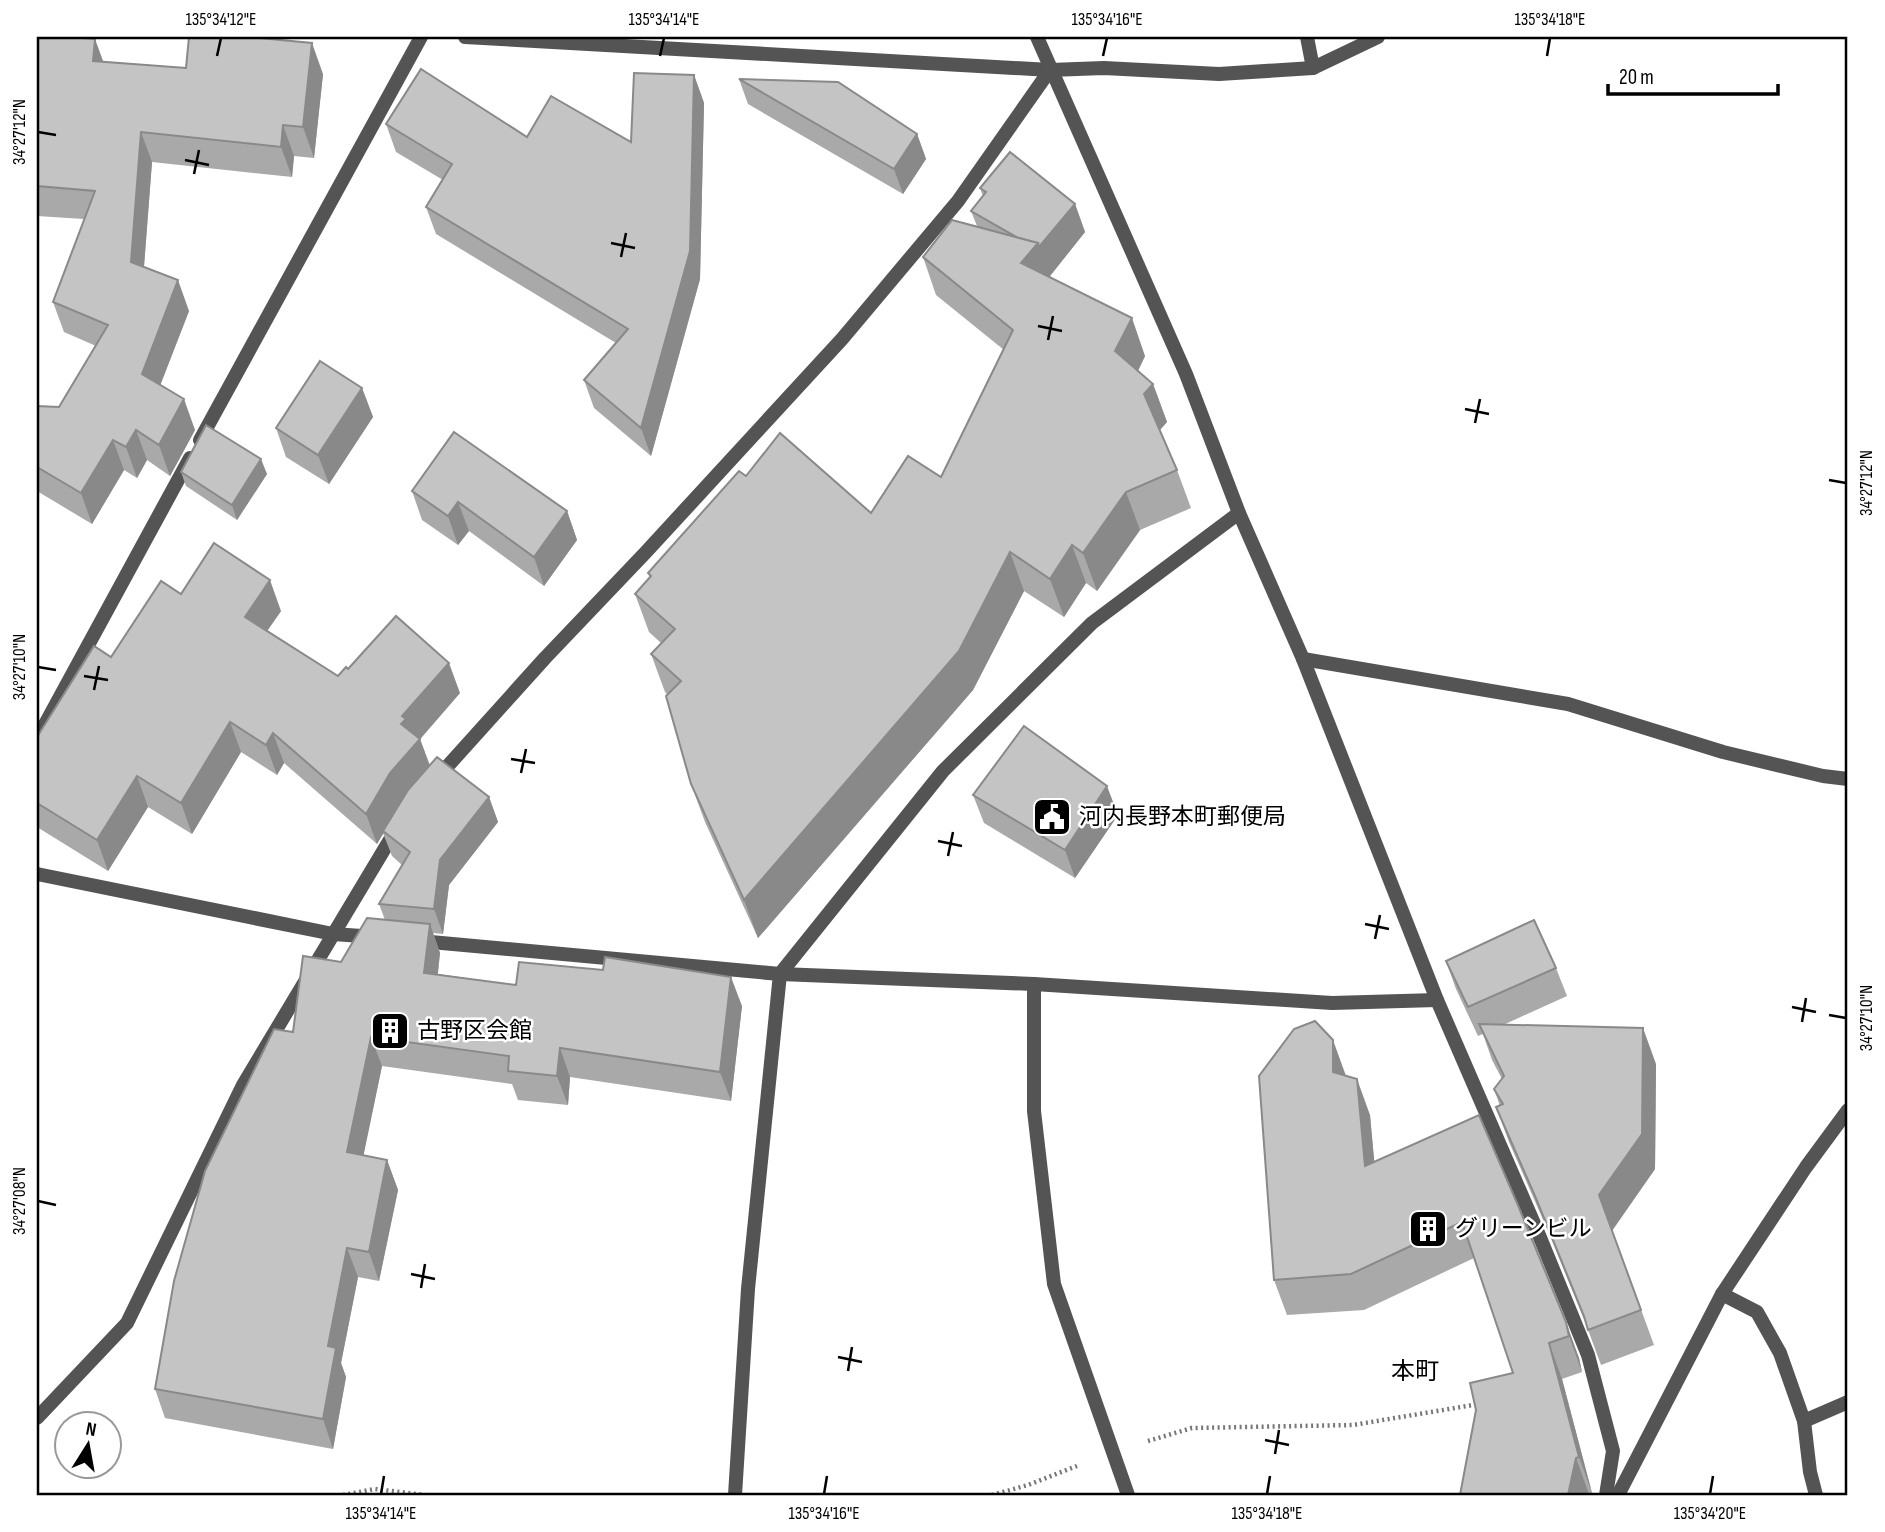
<svg xmlns="http://www.w3.org/2000/svg" width="1885" height="1532" font-family="'Sofia Sans Condensed','Noto Sans JP',sans-serif">
  <rect width="100%" height="100%" fill="#fff"/>
  <g fill="none" stroke-linecap="round" stroke-linejoin="round">
    <!-- path -->
    <g stroke="#767676" stroke-width="4.5" stroke-dasharray="2 3.5" stroke-linecap="butt">
      <polyline points="1148,1441 1192,1428 1353,1425 1479,1404"/>
      <polyline points="343,1495 375,1489 425,1495"/>
      <polyline points="992,1495 1028,1485 1077,1466"/>
    </g>
    <!-- minor -->
    <g stroke="#545454" stroke-width="14">
      <polyline points="465,37 1050,70 1104,68 1219,74 1313,68 1378,37"/>
      <polyline points="1037,37 1186,374 1239,513 1303,659 1437,1000 1539,1235 1588,1355 1613,1451 1606,1495"/>
      <polyline points="1307,37 1313,68"/>
      <polyline points="200,440 421,37"/>
      <polyline points="1303,659 1568,704 1723,752 1823,776 1848,779"/>
      <polyline points="37,739 190,458"/>
      <polyline points="436,779 545,658 646,552 842,339 958,201 1050,70"/>
      <polyline points="37,874 333,934 376,937"/>
      <polyline points="420,941 780,974 1034,984 1332,1003 1437,1000"/>
      <polyline points="1034,984 1034,1111 1054,1284 1128,1495"/>
      <polyline points="1722,1294 1757,1312 1780,1353 1804,1421 1810,1472 1816,1495"/>
      <polyline points="37,1418 127,1323 243,1085 397,828"/>
      <polyline points="1804,1421 1848,1402"/>
      <polyline points="735,1495 748,1289 780,974 943,771 1092,623 1239,513"/>
      <polyline points="1618,1495 1722,1294 1806,1167 1848,1110"/>
    </g>
  </g>
  <!-- wall -->
  <g fill="#a9a9a9">
    <polygon points="37,37 104,62 186,68 323,74 314,158 294,156 292,177 152,162 144,267 189,311 160,385 195,430 170,476 147,460 137,478 124,470 92,524 37,491 37,406 59,407 96,346 64,332 53,302 84,219 37,216"/>
    <polygon points="694,75 704,103 700,279 651,456 594,408 584,380 616,343 436,234 426,207 443,180 396,152 386,124 527,137 631,142"/>
    <polygon points="739,79 917,134 926,159 903,194 748,104"/>
    <polygon points="980,188 1075,204 1085,232 1050,276 1051,278 1145,356 1138,371 1153,384 1167,422 1160,430 1177,470 1191,508 1140,530 1097,591 1086,583 1064,617 1024,591 973,690 758,938 705,822 691,784 668,695 665,692 651,654 661,643 649,632 635,594 650,578 648,573 746,476 871,513 941,477 1004,350 936,295 923,257 977,226 971,211 983,196"/>
    <polygon points="362,388 373,417 329,484 286,457 276,428"/>
    <polygon points="181,472 267,474 237,520 186,486"/>
    <polygon points="412,491 567,511 577,540 544,586 469,531 458,545 422,520"/>
    <polygon points="181,594 281,611 267,631 338,676 348,669 460,693 420,739 430,765 489,797 498,822 449,885 443,934 433,933 440,953 438,974 516,985 742,1006 731,1101 570,1077 568,1105 518,1100 512,1084 382,1066 363,1156 387,1160 398,1190 379,1281 358,1277 341,1363 346,1377 333,1449 165,1418 155,1389 293,1032 341,962 385,920 379,904 402,865 392,856 383,833 377,844 284,763 277,775 241,752 192,834 148,807 108,871 37,827 37,737 111,657"/>
    <polygon points="973,795 1118,815 1075,878 984,823"/>
    <polygon points="1446,961 1556,968 1567,996 1503,1025 1656,1064 1655,1169 1612,1230 1654,1345 1601,1365 1587,1327 1548,1231 1509,1142 1496,1107 1500,1106 1494,1089 1502,1079 1492,1060 1483,1034 1478,1036 1456,989"/>
    <polygon points="1346,1076 1370,1115 1374,1162 1479,1115 1579,1358 1582,1372 1562,1379 1592,1493 1589,1494 1588,1495 1460,1495 1513,1373 1474,1258 1364,1310 1287,1315 1274,1280"/>
  </g>
  <!-- shaded-wall -->
  <g fill="#898989">
    <polygon points="95,39 106,69 93,61"/>
    <polygon points="312,43 323,74 314,158 303,127"/>
    <polygon points="694,75 704,103 700,279 651,456 641,428"/>
    <polygon points="283,125 294,156 292,177 281,147"/>
    <polygon points="141,132 152,162 142,292 131,262"/>
    <polygon points="917,134 926,159 903,194 894,169"/>
    <polygon points="1075,204 1085,232 1050,276 1052,281 1021,263 1038,243"/>
    <polygon points="178,280 189,311 153,404 142,374"/>
    <polygon points="1132,318 1145,356 1129,389 1115,351"/>
    <polygon points="1153,384 1167,422 1158,432 1144,394"/>
    <polygon points="362,388 373,417 329,484 318,455"/>
    <polygon points="184,399 195,430 170,476 159,445"/>
    <polygon points="136,430 147,460 137,478 126,447"/>
    <polygon points="113,440 124,470 92,524 81,493"/>
    <polygon points="261,459 267,474 237,520 232,505"/>
    <polygon points="1126,492 1140,530 1097,591 1083,553"/>
    <polygon points="458,502 469,531 458,545 448,516"/>
    <polygon points="567,511 577,540 544,586 534,557"/>
    <polygon points="1072,545 1086,583 1064,617 1050,579"/>
    <polygon points="1010,552 1024,591 973,690 758,938 744,900"/>
    <polygon points="270,580 281,611 256,647 245,617"/>
    <polygon points="449,663 460,693 415,745 420,739 431,770 401,804 377,844 366,814 401,724 402,716"/>
    <polygon points="230,722 241,752 192,834 181,803"/>
    <polygon points="273,733 284,763 277,775 266,745"/>
    <polygon points="137,776 148,807 108,871 97,840"/>
    <polygon points="1107,786 1118,815 1075,878 1065,850"/>
    <polygon points="489,797 498,822 449,885 443,934 434,909 440,860"/>
    <polygon points="430,924 440,953 434,1002 424,973"/>
    <polygon points="731,977 742,1006 731,1101 720,1072"/>
    <polygon points="1643,1028 1656,1064 1655,1169 1612,1231 1599,1195"/>
    <polygon points="371,1037 382,1066 358,1182 347,1152"/>
    <polygon points="1333,1040 1346,1076 1333,1072"/>
    <polygon points="560,1048 570,1077 568,1105 557,1076"/>
    <polygon points="1357,1079 1370,1115 1378,1201 1365,1166"/>
    <polygon points="387,1160 398,1190 379,1281 369,1252"/>
    <polygon points="347,1248 358,1277 341,1363 346,1377 333,1449 323,1419 328,1346"/>
    <polygon points="1566,1322 1579,1358 1582,1372 1569,1336"/>
    <polygon points="1549,1343 1562,1379 1592,1493 1579,1457"/>
    <polygon points="1576,1458 1589,1494 1588,1495 1568,1495"/>
  </g>
  <!-- building -->
  <g fill="#c4c4c4" stroke="#898989" stroke-width="2">
    <polygon points="37,37 70,37 95,39 93,61 186,68 189,37 250,37 312,43 303,127 283,125 281,147 141,132 131,262 178,280 142,374 184,399 159,445 136,430 126,447 113,440 81,493 37,467 37,406 59,407 108,325 53,302 95,191 37,186"/>
    <polygon points="421,69 527,137 551,96 631,142 634,73 694,75 690,251 641,428 584,380 628,329 426,207 452,164 386,124"/>
    <polygon points="739,79 838,82 917,134 894,169"/>
    <polygon points="1010,152 1075,204 1039,247 1038,243 1018,238 971,211 986,192 980,188"/>
    <polygon points="952,220 1038,243 1021,263 1132,318 1115,351 1153,384 1144,394 1177,470 1126,492 1083,553 1072,545 1050,579 1010,552 959,651 744,900 691,784 666,696 681,681 651,654 675,629 635,594 651,576 648,573 739,471 746,476 780,433 871,513 908,456 941,477 1013,330 923,257"/>
    <polygon points="320,361 362,388 318,455 276,428"/>
    <polygon points="206,425 261,459 232,505 181,472"/>
    <polygon points="454,432 567,511 534,557 458,502 448,516 412,491"/>
    <polygon points="214,543 270,580 245,617 338,676 346,667 348,669 396,616 449,663 402,716 406,719 401,724 420,739 390,773 366,814 273,733 266,745 230,722 181,803 137,776 97,840 37,803 37,737 94,646 111,657 161,581 181,594"/>
    <polygon points="1024,726 1107,786 1065,850 973,795"/>
    <polygon points="437,757 489,797 440,860 434,909 379,904 410,852 383,831 408,790"/>
    <polygon points="367,918 430,924 424,973 516,985 519,962 603,970 605,957 731,977 720,1072 560,1048 557,1076 508,1071 509,1056 371,1037 347,1152 387,1160 369,1252 347,1248 328,1346 336,1348 323,1419 155,1389 174,1281 205,1171 274,1029 293,1032 303,956 341,962"/>
    <polygon points="1534,920 1556,968 1468,1007 1446,961"/>
    <polygon points="1315,1021 1333,1040 1333,1072 1357,1079 1365,1166 1479,1115 1517,1203 1566,1322 1569,1336 1549,1343 1579,1457 1576,1458 1568,1495 1460,1495 1476,1410 1470,1383 1513,1373 1462,1222 1351,1274 1274,1280 1259,1076 1294,1029"/>
    <polygon points="1479,1024 1643,1028 1642,1134 1599,1195 1641,1310 1588,1330 1584,1316 1535,1196 1496,1107 1503,1104 1494,1089 1504,1076"/>
  </g>
  <!-- ticks -->
  <path fill="none" stroke="#000" stroke-width="2.5" d="M217,56L221,38M660,56L664,38M1103,56L1107,38M1547,56L1550,38M38,132L56,135M185,160L209,165M194,174L199,150M611,243L635,248M621,257L626,233M1038,326L1062,331M1048,340L1053,316M1465,409L1489,414M1475,423L1480,399M1829,480L1846,483M38,667L56,670M84,676L108,680M94,690L99,666M511,759L535,763M521,773L526,749M938,841L962,846M948,856L953,832M1365,924L1389,929M1375,939L1380,915M1792,1007L1816,1012M1829,1015L1846,1018M1802,1022L1806,998M38,1201L56,1205M411,1274L435,1279M421,1288L425,1264M838,1357L862,1362M848,1371L852,1347M1265,1440L1289,1445M1275,1454L1279,1430M381,1494L384,1476M824,1494L827,1476M1267,1494L1270,1476M1710,1494L1713,1476"/>
  <!-- icons -->
  <defs>
    <symbol id="civic-square" viewBox="-11 -11 22 22"><rect x="-9" y="-9" width="18" height="18" rx="4" fill="#000" stroke="#fff"/><path d="M-.6-6.5H3V-4.5H.6V-3L4-1V1h2V6H-6V1h2V-1L-.6-3ZM-1.2 2.5V6h2.4V2.5Z" fill="#fff"/></symbol>
    <symbol id="building-square" viewBox="-11 -11 22 22"><rect x="-9" y="-9" width="18" height="18" rx="4" fill="#000" stroke="#fff"/><path d="M-4-6H4V6H1V3H-1V6H-4ZM-2.5-4.3h1.7v1.8h-1.7ZM.8-4.3h1.7v1.8H.8ZM-2.5-1h1.7V.8h-1.7ZM.8-1h1.7V.8H.8Z" fill="#fff"/></symbol>
  </defs>
  <g fill-rule="evenodd">
    <use href="#civic-square" x="1030" y="795" width="44" height="44"/>
    <use href="#building-square" x="368" y="1009" width="44" height="44"/>
    <use href="#building-square" x="1406" y="1207" width="44" height="44"/>
  </g>
  <g text-anchor="middle" dominant-baseline="central" stroke-width="5" stroke-linejoin="round" paint-order="stroke">
    <!-- poi labels -->
    <g font-size="23" fill="#000" stroke="#fff" text-anchor="start">
      <text x="1079" y="817">河内長野本町郵便局</text>
      <text x="417" y="1031">古野区会館</text>
      <text x="1455" y="1229">グリーンビル</text>
    </g>
    <!-- neighbourhood labels -->
    <g font-size="24" fill="#000" stroke="#fff">
      <text x="1415" y="1371">本町</text>
    </g>
  </g>
  <!-- border -->
  <rect width="1885" height="1532" fill="none" stroke="#ffffff" stroke-width="77"/>
  <!-- north arrow -->
  <g transform="translate(88 1445) rotate(11)"><circle r="33" fill="#ffffff" stroke="#999999" stroke-width="2"/>
  <path d="M0-5L12 26L0 18L-12 26Z" fill="#000000"/>
  <text y="-10" font-size="19" font-weight="bold" text-anchor="middle" fill="#000000">N</text>
  </g>
  <!-- scale -->
  <path d="M1608 84v10h170v-10" fill="none" stroke="#000000" stroke-width="3.5"/>
  <text x="1619" y="84" font-size="21" fill="#000000" stroke="#ffffff" stroke-width="5" paint-order="stroke">20 m</text>
  <rect x="38" y="38" width="1808" height="1456" fill="none" stroke="#000" stroke-width="2.5"/>
  <g font-size="18" text-anchor="middle" fill="#000">
    <text x="221" y="25">135°34'12"E</text>
    <text x="664" y="25">135°34'14"E</text>
    <text x="1107" y="25">135°34'16"E</text>
    <text x="1550" y="25">135°34'18"E</text>
    <text transform="translate(19 132) rotate(-90)" y="6">34°27'12"N</text>
    <text transform="translate(1866 483) rotate(-90)" y="6">34°27'12"N</text>
    <text transform="translate(19 667) rotate(-90)" y="6">34°27'10"N</text>
    <text transform="translate(1866 1018) rotate(-90)" y="6">34°27'10"N</text>
    <text transform="translate(19 1201) rotate(-90)" y="6">34°27'08"N</text>
    <text x="381" y="1519">135°34'14"E</text>
    <text x="824" y="1519">135°34'16"E</text>
    <text x="1267" y="1519">135°34'18"E</text>
    <text x="1710" y="1519">135°34'20"E</text>
  </g>
</svg>
